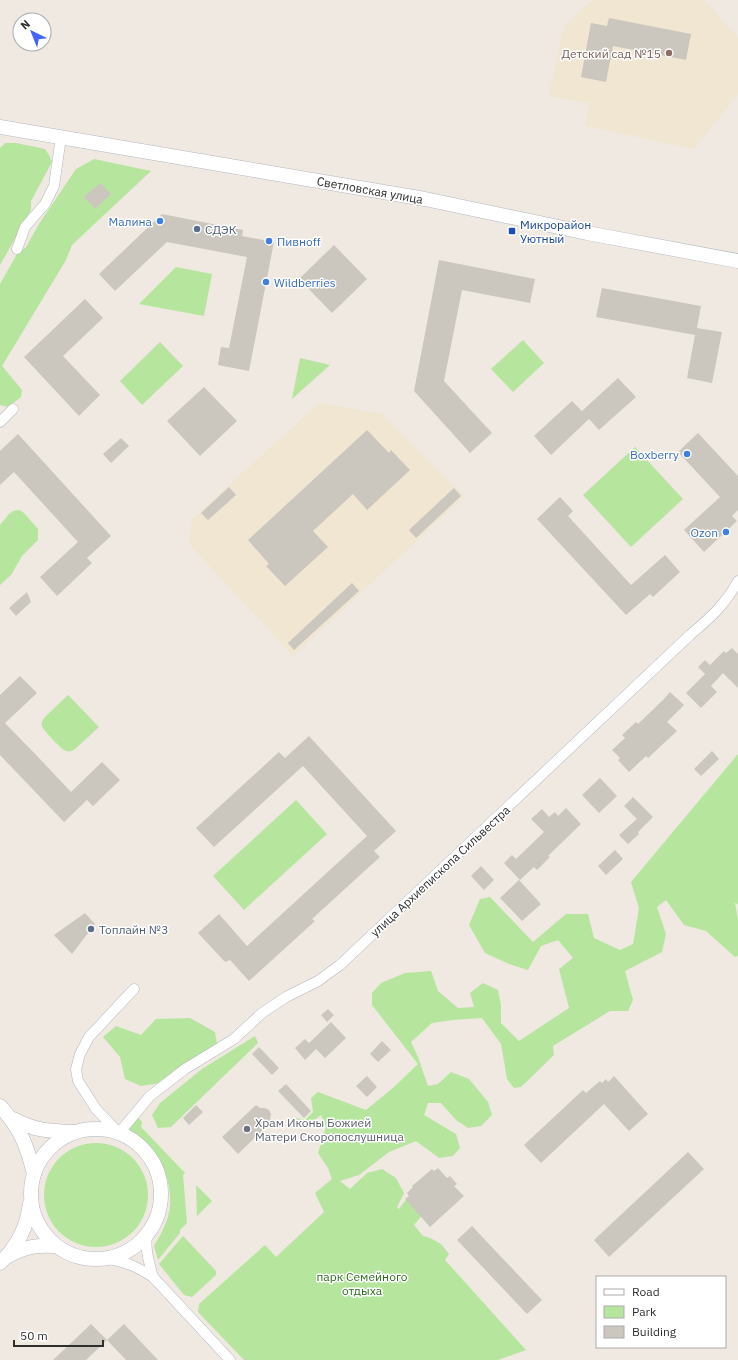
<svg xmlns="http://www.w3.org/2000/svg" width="738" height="1360" font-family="'IBM Plex Sans',sans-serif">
  <rect width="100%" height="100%" fill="#efe9e1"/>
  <!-- education -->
  <g fill="#f0e6d1">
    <polygon points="592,0 705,0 738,38 738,94 694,149 585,126 589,103 549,96 564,26"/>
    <polygon points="319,403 383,414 465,496 293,656 189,544 192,519"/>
  </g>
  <!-- green -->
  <g fill="#b6e59e">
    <polygon points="5,143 16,143 45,149 49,155 52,162 31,201 31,210 0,265 0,148"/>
    <polygon points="94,159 151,171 72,245 66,260 2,366 22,390 21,397 8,407 0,405 0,284 17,254 26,247 39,224 76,169"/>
    <polygon points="176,267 212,274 204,316 139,304"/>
    <polygon points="523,340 544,363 513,392 491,369"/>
    <polygon points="160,342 183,366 142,405 120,381"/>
    <polygon points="300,358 330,365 292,399"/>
    <polygon points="635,447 683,499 631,547 583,495"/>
    <polygon points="19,510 23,512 38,529 38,540 22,556 11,575 0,585 0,525 9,514 13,511"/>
    <path d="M68,695L99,727L75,749C72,751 70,752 66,751C62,750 43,730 42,726C41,722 43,720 45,717Z"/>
    <polygon points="738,754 738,904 735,903 738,919 738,956 735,957 706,931 684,925 666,900 657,907 666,934 662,952 625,971 633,1000 628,1011 610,1011 553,1046 554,1055 521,1087 514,1088 507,1079 501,1044 482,1018 453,1020 432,1023 411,1042 418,1057 428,1086 438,1084 451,1072 469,1079 488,1102 492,1115 481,1126 468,1128 456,1120 441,1103 428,1103 424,1115 456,1134 460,1148 453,1156 439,1158 416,1141 389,1152 359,1175 340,1181 350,1189 367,1173 382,1169 396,1178 404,1193 397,1207 399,1209 405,1201 415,1192 428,1208 414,1225 423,1236 430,1238 441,1244 449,1254 445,1260 526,1350 498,1360 244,1360 198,1312 199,1304 265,1245 276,1257 324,1212 315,1193 332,1179 328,1168 318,1153 326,1127 321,1115 306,1127 299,1127 294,1122 297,1118 305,1120 313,1112 311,1098 318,1092 366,1110 394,1087 418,1064 372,1005 372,993 381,983 405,973 431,971 438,991 458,1008 474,1007 470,993 483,983 498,990 501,1005 501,1023 519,1041 569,1008 559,969 573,958 558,940 541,946 528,970 509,964 485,953 469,925 480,899 490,897 533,942 566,914 588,914 594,938 620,950 633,944 639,908 631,882"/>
    <polygon points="296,800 327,834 244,910 213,876"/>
    <polygon points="190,1018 215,1032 217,1044 182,1065 161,1083 141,1086 125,1079 120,1057 103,1037 116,1026 141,1035 156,1019"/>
    <polygon points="255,1036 258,1043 171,1127 158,1128 152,1115 160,1103 202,1069"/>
    <path d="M137,1116L142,1122L141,1127L185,1173L183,1175L187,1223L180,1230V1233L158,1260L154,1246C161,1234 169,1220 170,1206C173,1176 155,1146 129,1131L131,1123Z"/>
    <circle cx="96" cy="1195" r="52"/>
    <polygon points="196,1185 212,1201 197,1216"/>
    <polygon points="183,1236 216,1271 216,1275 192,1297 184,1295 159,1264"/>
  </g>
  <!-- building -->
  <g fill="#cbc7bf">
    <polygon points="609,18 691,34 686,60 613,46 606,82 581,77 591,23 607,26"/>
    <polygon points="100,183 111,194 95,209 84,197"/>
    <polygon points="162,214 243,230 242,236 274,242 249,371 218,365 221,347 229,348 247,257 167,242 115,291 99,274"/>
    <polygon points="334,245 367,279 332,313 299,279"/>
    <polygon points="439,260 535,279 530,303 462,290 444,381 492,433 470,453 414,391"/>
    <polygon points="602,288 701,306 697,328 722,332 712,383 687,378 695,335 596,317"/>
    <polygon points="85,299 103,318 63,356 100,395 79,416 24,357"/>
    <polygon points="618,378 636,397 599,430 589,419 551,455 534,436 572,401 582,411"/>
    <polygon points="204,387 237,421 200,456 167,421"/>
    <polygon points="367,430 389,453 391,450 410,470 367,510 353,494 313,531 328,547 285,586 266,566 269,564 248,540"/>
    <polygon points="698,433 738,476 738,510 732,516 737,521 704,552 684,530 720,497 678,452"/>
    <polygon points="18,434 111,536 87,558 92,563 57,596 40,577 78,542 14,472 0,485 0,451"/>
    <polygon points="121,438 129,446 111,463 103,454"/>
    <polygon points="229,487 236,495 208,520 201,513"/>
    <polygon points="454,488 461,496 416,538 409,530"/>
    <polygon points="560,497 573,511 568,516 631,585 665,555 680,572 653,597 650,594 626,615 537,519"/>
    <polygon points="352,583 359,591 294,650 288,643"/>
    <polygon points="27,592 31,602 16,616 9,608"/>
    <polygon points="732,648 738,654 738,688 723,673 711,686 717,692 701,708 686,693 705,674 698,667 705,660 710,665 724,651 726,653"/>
    <polygon points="20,676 37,693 5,723 39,758 71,792 102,762 120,780 93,806 87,800 64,822 0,755 0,695"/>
    <polygon points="670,692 684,705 667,722 677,731 648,758 646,756 629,772 618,760 620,758 612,750 625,738 622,735 636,722 638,724 664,699"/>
    <polygon points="309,736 396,831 374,851 380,857 312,919 315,921 249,981 230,960 225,962 198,933 219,914 247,946 367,836 303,766 214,847 196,828 279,752 285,758"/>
    <polygon points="712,751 719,759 701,776 694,769"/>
    <polygon points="600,778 617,796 599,813 582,795"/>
    <polygon points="633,797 653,817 638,832 639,834 628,844 619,835 637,819 624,806"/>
    <polygon points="566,808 581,824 548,856 550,857 537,870 534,867 520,880 504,863 512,855 516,859 544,832 531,819 542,809 549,817 555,812 558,816"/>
    <polygon points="615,850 623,859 606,875 598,866"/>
    <polygon points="481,866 494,880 484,890 471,876"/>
    <polygon points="519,880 541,904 522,921 500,898"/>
    <polygon points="85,913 95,924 72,954 54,935"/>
    <polygon points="328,1009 334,1015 327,1022 321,1015"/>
    <polygon points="331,1022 346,1038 325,1058 316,1049 305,1060 295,1048 305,1039 309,1043"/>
    <polygon points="382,1041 391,1050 378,1062 370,1054"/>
    <polygon points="259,1047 279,1068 272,1075 252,1054"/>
    <polygon points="367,1076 377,1087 367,1097 356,1086"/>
    <polygon points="614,1076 648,1114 629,1131 604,1104 541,1163 524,1145 583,1090 586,1093 600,1081 602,1083 606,1079 608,1082"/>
    <polygon points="286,1084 311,1111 304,1118 278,1091"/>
    <polygon points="196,1105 203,1112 189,1125 183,1118"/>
    <polygon points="256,1105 260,1108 265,1108 269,1110 271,1114 270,1119 272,1121 238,1154 222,1137"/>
    <polygon points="688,1152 704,1169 609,1257 594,1240"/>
    <polygon points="438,1168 447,1178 450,1176 457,1184 454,1186 464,1196 430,1227 405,1199 409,1196 407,1193 413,1187 412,1186 432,1169 434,1171"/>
    <polygon points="472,1226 542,1300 527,1314 457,1240"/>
    <polygon points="91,1324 107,1340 86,1360 53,1360"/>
    <polygon points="124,1324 158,1360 126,1360 107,1340"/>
  </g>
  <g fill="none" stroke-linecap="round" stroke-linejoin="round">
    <defs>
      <g id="street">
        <polyline points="17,249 25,227 45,204 54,186 61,137"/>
        <polyline points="0,422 13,409"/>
        <path d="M134,989L89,1037L80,1054L76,1069L78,1081L96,1109L119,1133L150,1096L185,1069L234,1039L262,1013L286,997L318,981L340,965L690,635C709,619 726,604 738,581"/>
        <path d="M147,1234C145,1250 149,1262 153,1277"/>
        <path d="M110,1259C129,1263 137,1267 153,1277L230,1360"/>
      </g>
      <g id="secondary">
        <polyline points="0,127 425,199 587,233 738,261"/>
        <path d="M0,1106C20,1128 27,1145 34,1174"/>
        <path d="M13,1119C36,1131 48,1131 73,1132"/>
        <circle cx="96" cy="1194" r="65"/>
        <path d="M8,1256C25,1247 35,1245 55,1246"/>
        <path d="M0,1263C17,1247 27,1227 30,1204"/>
      </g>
    </defs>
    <!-- street casing -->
    <use href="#street" stroke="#b4b7c1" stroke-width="11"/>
    <!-- secondary casing -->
    <use href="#secondary" stroke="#b4b7c1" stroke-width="15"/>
    <!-- street -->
    <use href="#street" stroke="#fff" stroke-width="10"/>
    <!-- secondary -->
    <use href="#secondary" stroke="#fff" stroke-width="14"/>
  </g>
  <!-- markers -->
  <circle fill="#8d6e63" stroke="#fff" stroke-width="1.5" cx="669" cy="53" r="4"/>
  <g fill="#3f7fe0" stroke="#fff" stroke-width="1.5">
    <circle cx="160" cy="221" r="4"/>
    <circle cx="269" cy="241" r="4"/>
    <circle cx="266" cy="282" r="4"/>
    <circle cx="687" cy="454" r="4"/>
    <circle cx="726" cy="532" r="4"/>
  </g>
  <g fill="#5c6f8a" stroke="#fff" stroke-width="1.5">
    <circle cx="197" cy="229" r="4"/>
    <circle cx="91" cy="929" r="4"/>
  </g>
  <rect fill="#1a4fb4" stroke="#fff" stroke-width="1.5" x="508" y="227" width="8" height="8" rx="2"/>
  <circle fill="#6b7280" stroke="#fff" stroke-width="1.5" cx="247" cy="1129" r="4"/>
  <g text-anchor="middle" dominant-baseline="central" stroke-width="3" stroke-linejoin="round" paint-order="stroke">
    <!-- education labels -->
    <g font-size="12" fill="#785e54" stroke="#fff" text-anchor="end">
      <text x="661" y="53">Детский сад №15</text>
    </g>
    <!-- street labels -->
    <g font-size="12" fill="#2e2e2e" stroke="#fff">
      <text transform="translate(370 190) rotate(10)">Светловская улица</text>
      <text transform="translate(440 871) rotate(-43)">улица Архиепископа Сильвестра</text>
    </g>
    <!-- shop labels -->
    <g font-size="12" fill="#366cbe" stroke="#fff" text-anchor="end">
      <text x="152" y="221">Малина</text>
      <text x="277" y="241" text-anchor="start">Пивноff</text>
      <text x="274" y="282" text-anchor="start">Wildberries</text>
      <text x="679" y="454">Boxberry</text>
      <text x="718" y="532">Ozon</text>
    </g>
    <!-- transit labels -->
    <g font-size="12" fill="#164399" stroke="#fff" text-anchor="start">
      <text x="520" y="224">Микрорайон<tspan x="520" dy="14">Уютный</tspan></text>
    </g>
    <!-- service labels -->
    <g font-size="12" fill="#4e5e75" stroke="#fff" text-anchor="start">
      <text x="205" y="229">СДЭК</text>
      <text x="99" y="929">Топлайн №3</text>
    </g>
    <!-- worship labels -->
    <g font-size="12" fill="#5b616d" stroke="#fff" text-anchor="start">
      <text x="255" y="1122">Храм Иконы Божией<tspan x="255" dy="14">Матери Скоропослушница</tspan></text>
    </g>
    <!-- park labels -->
    <g font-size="12" fill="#2c6e1b" stroke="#fff">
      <text x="362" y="1276">парк Семейного<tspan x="362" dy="14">отдыха</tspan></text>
    </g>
  </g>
  <!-- legend -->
  <rect x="596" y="1276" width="130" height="72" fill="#ffffff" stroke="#ababab"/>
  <rect x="604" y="1289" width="20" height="6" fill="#ffffff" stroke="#ababab"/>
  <text x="632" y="1296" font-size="12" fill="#2e2e2e">Road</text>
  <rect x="604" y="1306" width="20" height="12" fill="#b6e59e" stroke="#ababab"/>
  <text x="632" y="1316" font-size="12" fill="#2e2e2e">Park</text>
  <rect x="604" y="1326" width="20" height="12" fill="#cbc7bf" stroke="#ababab"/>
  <text x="632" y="1336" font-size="12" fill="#2e2e2e">Building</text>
  <!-- north arrow -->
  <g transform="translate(32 32) rotate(317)"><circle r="19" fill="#ffffff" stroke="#ababab"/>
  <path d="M0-3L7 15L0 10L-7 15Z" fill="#4264fb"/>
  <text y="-6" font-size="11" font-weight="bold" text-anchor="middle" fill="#2e2e2e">N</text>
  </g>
  <!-- scale -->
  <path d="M14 1340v6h89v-6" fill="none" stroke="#2e2e2e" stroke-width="2"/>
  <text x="20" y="1340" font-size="12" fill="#2e2e2e" stroke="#ffffff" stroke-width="3" paint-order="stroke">50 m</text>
</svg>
